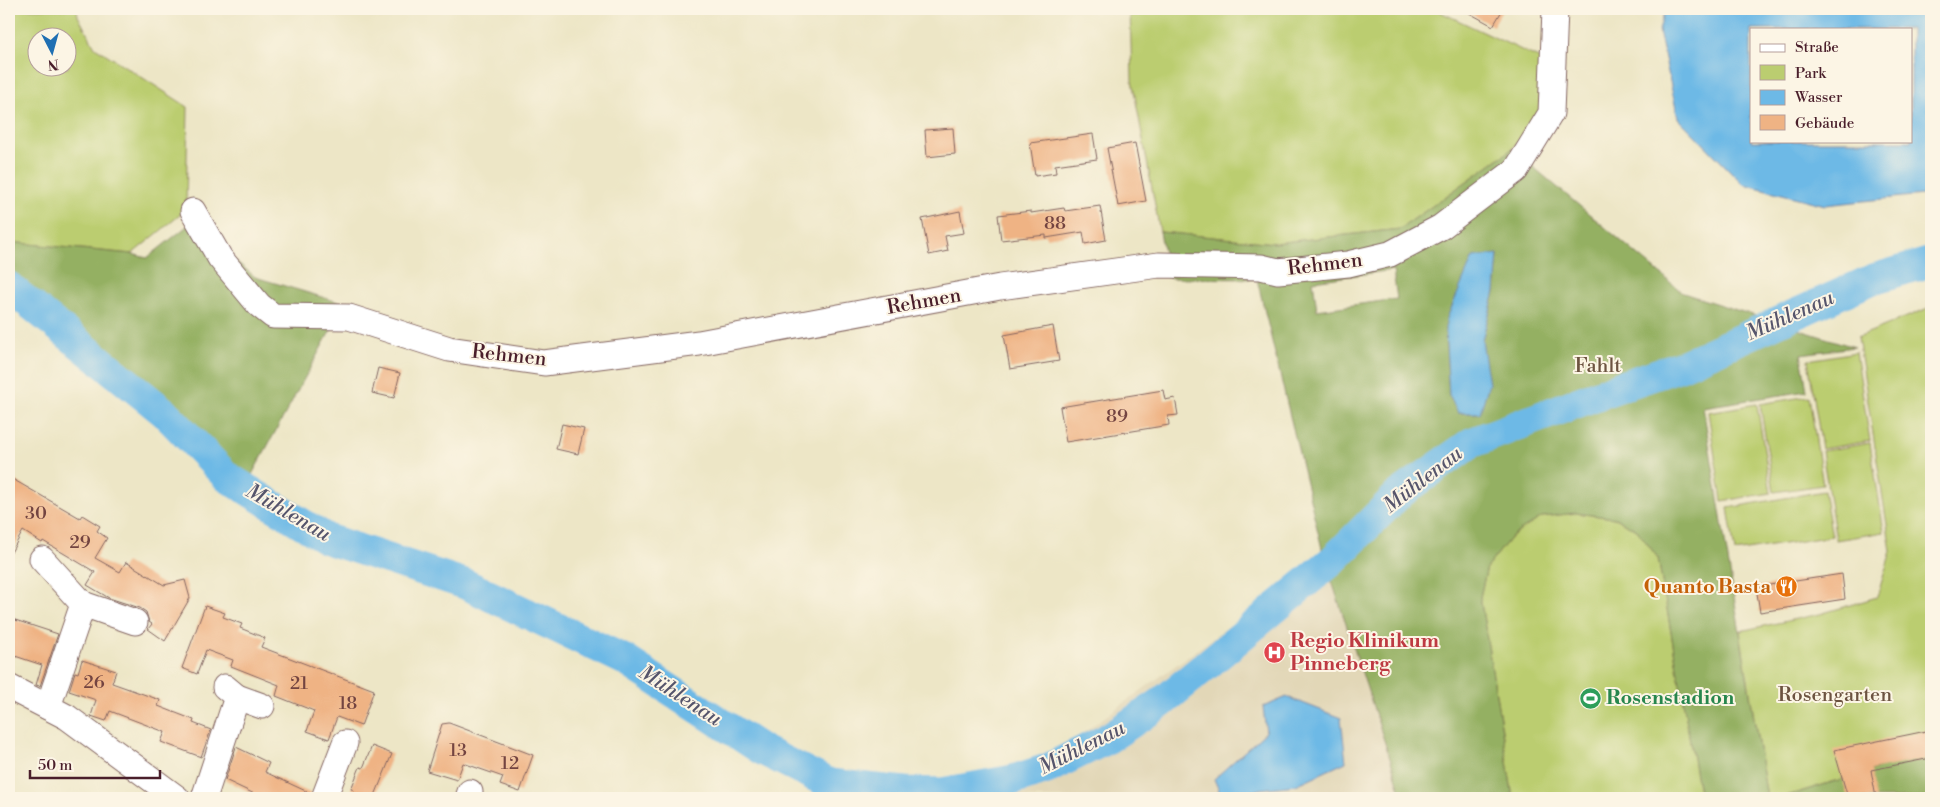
<svg xmlns="http://www.w3.org/2000/svg" width="1940" height="807" font-family="'Libre Bodoni',serif">
  <rect width="100%" height="100%" fill="#fcf5e5"/>
  <filter id="ink" filterUnits="userSpaceOnUse"><feTurbulence type="fractalNoise" baseFrequency=".02" numOctaves="2"/><feDisplacementMap in="SourceGraphic" scale="10" xChannelSelector="R" yChannelSelector="G"/><feConvolveMatrix kernelMatrix="1 2 1 2 8 2 1 2 1" color-interpolation-filters="sRGB"/></filter>
  <filter id="wash" filterUnits="userSpaceOnUse"><feTurbulence type="fractalNoise" baseFrequency=".0096" numOctaves="4" result="noise"/><feDisplacementMap in="SourceGraphic" scale="20" xChannelSelector="R" yChannelSelector="G"/><feGaussianBlur stdDeviation="1.12" result="paint"/><feColorMatrix in="noise" values="0 0 0 0 0 0 0 0 0 0 0 0 0 0 0 0 0 1.4 0 .05"/><feComposite in="paint" operator="in"/></filter>
  <g filter="url(#wash)">
    <rect width="100%" height="100%" fill="#ede6c6"/>
    <!-- built -->
    <polygon fill="#e2d7b7" points="1324,557 1403,798 957,798 956,783 1061,749"/>
    <!-- green -->
    <g fill="#bbcd70" stroke="#82764e" fill-rule="evenodd">
      <path d="M9,9H77L78,16L95,47L188,107L186,210L132,254L9,242ZM38,38H68V68H38Z"/>
      <polygon points="1130,9 1434,9 1547,62 1543,112 1512,149 1400,229 1275,243 1160,232 1132,80"/>
      <polygon points="1931,307 1931,752 1780,798 1767,798 1740,631 1820,614 1877,597 1891,551 1858,337"/>
      <polygon points="1856,352 1870,441 1822,449 1808,360"/>
      <polygon points="1809,396 1823,485 1774,492 1760,404"/>
      <polygon points="1757,404 1771,493 1722,501 1708,412"/>
      <polygon points="1870,443 1884,532 1836,540 1822,451"/>
      <polygon points="1824,491 1832,536 1735,552 1728,508"/>
      <polygon points="1576,513 1615,518 1637,530 1658,558 1700,798 1513,798 1480,597 1487,567 1512,536 1542,517"/>
    </g>
    <!-- forest -->
    <g fill="#94b062" stroke="#6f6846" fill-rule="evenodd">
      <path d="M1512,149L1683,293L1854,347L1801,354L1807,391L1703,407L1767,798H1700L1658,558L1637,530L1615,518L1576,513L1542,517L1512,536L1487,567L1480,597L1513,798H1403L1324,557L1257,279L1169,278L1160,232L1275,243L1400,229ZM1498,254L1495,292L1482,340L1480,413H1458L1449,395L1445,328ZM1393,270L1397,299L1317,310L1313,281Z"/>
      <polygon points="191,223 255,277 345,304 249,480 170,407 9,276 9,242 132,254 147,258"/>
      <polygon points="1931,752 1931,798 1780,798"/>
    </g>
    <!-- water -->
    <g fill="#6db9e6" stroke="#5c6c88" fill-rule="evenodd">
      <path d="M1665,9H1931V191L1922,195L1825,205L1743,184L1678,118L1659,31ZM1751,29H1911V141H1751Z"/>
      <polygon points="1498,254 1495,292 1482,340 1489,384 1480,413 1458,413 1449,395 1445,328 1447,318 1473,257"/>
      <polygon points="1287,697 1341,718 1346,762 1296,785 1260,789 1236,796 1220,793 1214,779 1266,732 1263,707"/>
    </g>
    <g fill="none" stroke-linecap="round" stroke-linejoin="round">
      <!-- river -->
      <polyline stroke="#6db9e6" stroke-width="31" points="9,287 165,413 227,477 327,539 465,584 625,660 762,750 830,784 905,792 942,793 1013,780 1047,769 1107,739 1161,703 1333,560 1398,495 1471,443 1616,388 1683,365 1873,279 1931,262"/>
    </g>
    <g id="blocks">
      <!-- building -->
      <g fill="#efb384">
        <polygon points="1462,9 1503,9 1493,26"/>
        <polygon points="953,128 955,154 927,157 925,130"/>
        <polygon points="1093,134 1097,159 1055,165 1056,173 1035,176 1030,143"/>
        <polygon points="1135,143 1146,201 1118,206 1107,148"/>
        <polygon points="1100,206 1106,240 1085,244 1083,232 1046,238 1046,235 1001,240 998,215 1031,211 1031,213 1064,208 1065,211"/>
        <polygon points="960,211 964,233 945,236 948,251 929,255 922,219"/>
        <polygon points="1053,326 1059,361 1010,369 1004,335"/>
        <polygon points="378,368 400,373 394,398 372,393"/>
        <polygon points="1163,390 1165,400 1175,398 1178,415 1168,416 1169,425 1066,442 1060,407"/>
        <polygon points="562,424 584,429 578,454 556,449"/>
        <polygon points="9,477 80,518 82,515 100,526 97,531 107,538 95,558 120,572 126,562 164,585 185,580 190,598 165,641 148,629 152,624 149,622 146,612 140,608 109,598 87,585 95,572 43,541 42,543 23,531 9,556"/>
        <polygon points="1842,574 1845,599 1760,612 1756,587"/>
        <polygon points="205,606 225,613 223,617 242,624 240,628 265,638 261,647 374,690 361,726 337,717 329,739 307,731 314,711 276,696 279,685 231,666 233,660 206,650 197,674 182,668"/>
        <polygon points="9,618 58,634 40,686 36,685 42,665 9,654"/>
        <polygon points="82,660 116,671 112,683 160,700 158,706 194,720 193,723 211,730 201,757 161,742 165,732 110,711 106,721 91,716 96,700 69,691 75,672 78,673"/>
        <polygon points="449,723 533,755 520,792 500,785 503,777 463,763 457,780 427,771 442,724"/>
        <polygon points="1931,730 1931,758 1871,770 1876,798 1848,798 1834,750"/>
        <polygon points="372,746 392,754 374,798 351,798 354,790 351,789 360,767 363,768"/>
        <polygon points="236,747 269,763 265,772 310,793 310,798 263,798 225,780"/>
      </g>
    </g>
  </g>
  <g filter="url(#ink)">
    <use href="#blocks" fill-opacity="0" stroke="#836561" stroke-width="1"/>
    <g fill="none" stroke-linecap="round" stroke-linejoin="round">
      <defs>
        <g id="minor">
          <polyline points="193,211 220,258 259,305 273,316 349,317 449,349 544,363 699,343 1000,287 1159,265 1261,267 1278,271 1348,264 1390,254 1441,227 1516,170 1551,113 1555,9"/>
          <polyline points="42,559 83,604 48,707"/>
          <polyline points="83,604 135,622"/>
          <polyline points="9,687 67,717 177,798"/>
          <polyline points="237,697 262,706"/>
          <polyline points="204,798 237,697 225,687"/>
          <polyline points="324,798 345,743"/>
          <polyline points="468,798 470,792"/>
        </g>
      </defs>
      <!-- minor casing -->
      <use href="#minor" stroke="#836561" stroke-width="27"/>
      <!-- minor -->
      <use href="#minor" stroke="#fff" stroke-width="25"/>
    </g>
  </g>
  <!-- icons -->
  <defs>
    <symbol id="restaurant-disc" viewBox="-11 -11 22 22"><circle r="9.5" fill="#e8710a" stroke="#fcf5e5"/><path d="M-5-6h1v4h1v-4h1v4h1v-4h1v5L-1.5 .5V6h-2V.5L-5-1ZM5-6V6H3V1.5H1.5Q1.5-4 5-6Z" fill="#fff"/></symbol>
    <symbol id="hospital-disc" viewBox="-11 -11 22 22"><circle r="9.5" fill="#e0444e" stroke="#fcf5e5"/><path d="M-5-5h3v3.5h4V-5h3V5h-3V1.5h-4V5h-3Z" fill="#fff"/></symbol>
    <symbol id="stadium-disc" viewBox="-11 -11 22 22"><circle r="9.5" fill="#2e9e5b" stroke="#fcf5e5"/><path d="M0-5a6.5 5 0 1 0 0 10a6.5 5 0 1 0 0-10ZM-3.5-1.8h7v3.6h-7Z" fill="#fff"/></symbol>
  </defs>
  <g fill-rule="evenodd">
    <use href="#restaurant-disc" x="1774" y="574" width="25" height="25"/>
    <use href="#hospital-disc" x="1262" y="640" width="25" height="25"/>
    <use href="#stadium-disc" x="1578" y="686" width="25" height="25"/>
  </g>
  <g text-anchor="middle" dominant-baseline="central" stroke-width="4" stroke-linejoin="round" paint-order="stroke">
    <!-- number labels -->
    <g font-size="18" fill="#734441">
      <text x="1055" y="223">88</text>
      <text x="1117" y="416">89</text>
      <text x="36" y="513">30</text>
      <text x="80" y="542">29</text>
      <text x="94" y="682">26</text>
      <text x="299" y="683">21</text>
      <text x="348" y="703">18</text>
      <text x="458" y="750">13</text>
      <text x="510" y="763">12</text>
    </g>
    <!-- street labels -->
    <g font-size="20" fill="#4a1f2b" stroke="#fcf5e5">
      <text transform="translate(1325 265) rotate(-7)">Rehmen</text>
      <text transform="translate(924 302) rotate(-10)">Rehmen</text>
      <text transform="translate(509 356) rotate(6)">Rehmen</text>
    </g>
    <!-- park labels -->
    <g font-size="20" fill="#6c5340" stroke="#fcf5e5">
      <text x="1598" y="366">Fahlt</text>
      <text x="1835" y="695">Rosengarten</text>
    </g>
    <!-- food labels -->
    <g font-size="20" font-weight="bold" fill="#c56008" stroke="#fcf5e5" text-anchor="end">
      <text x="1771" y="587">Quanto Basta</text>
    </g>
    <!-- health labels -->
    <g font-size="20" font-weight="bold" fill="#be3a42" stroke="#fcf5e5" text-anchor="start">
      <text x="1290" y="641">Regio Klinikum<tspan x="1290" dy="23">Pinneberg</tspan></text>
    </g>
    <!-- leisure labels -->
    <g font-size="20" font-weight="bold" fill="#27864d" stroke="#fcf5e5" text-anchor="start">
      <text x="1606" y="698">Rosenstadion</text>
    </g>
    <!-- water labels -->
    <g font-size="21" font-style="italic" fill="#56556c" stroke="#fcf5e5">
      <text transform="translate(1790 316) rotate(-24)">Mühlenau</text>
      <text transform="translate(1423 480) rotate(-38)">Mühlenau</text>
      <text transform="translate(288 513) rotate(30)">Mühlenau</text>
      <text transform="translate(680 696) rotate(33)">Mühlenau</text>
      <text transform="translate(1082 748) rotate(-27)">Mühlenau</text>
    </g>
  </g>
  <!-- margin -->
  <rect width="1940" height="807" fill="none" stroke="#fcf5e5" stroke-width="30"/>
  <!-- legend -->
  <rect x="1750" y="28" width="162" height="115" fill="#fcf5e5" stroke="#b59f9b"/>
  <rect x="1760" y="44" width="25" height="8" fill="#ffffff" stroke="#b59f9b"/>
  <text x="1795" y="52" font-size="15" fill="#4a1f2b">Straße</text>
  <rect x="1760" y="65" width="25" height="15" fill="#bbcd70" stroke="#b59f9b"/>
  <text x="1795" y="78" font-size="15" fill="#4a1f2b">Park</text>
  <rect x="1760" y="90" width="25" height="15" fill="#6db9e6" stroke="#b59f9b"/>
  <text x="1795" y="102" font-size="15" fill="#4a1f2b">Wasser</text>
  <rect x="1760" y="115" width="25" height="15" fill="#efb384" stroke="#b59f9b"/>
  <text x="1795" y="128" font-size="15" fill="#4a1f2b">Gebäude</text>
  <!-- north arrow -->
  <g transform="translate(52 52) rotate(174)"><circle r="24" fill="#fcf5e5" stroke="#b59f9b"/>
  <path d="M0-4L9 19L0 12L-9 19Z" fill="#1f6fb2"/>
  <text y="-8" font-size="14" font-weight="bold" text-anchor="middle" fill="#4a1f2b">N</text>
  </g>
  <!-- scale -->
  <path d="M30 770v8h130v-8" fill="none" stroke="#4a1f2b" stroke-width="2.5"/>
  <text x="38" y="770" font-size="15" fill="#4a1f2b" stroke="#fcf5e5" stroke-width="4" paint-order="stroke">50 m</text>
</svg>
